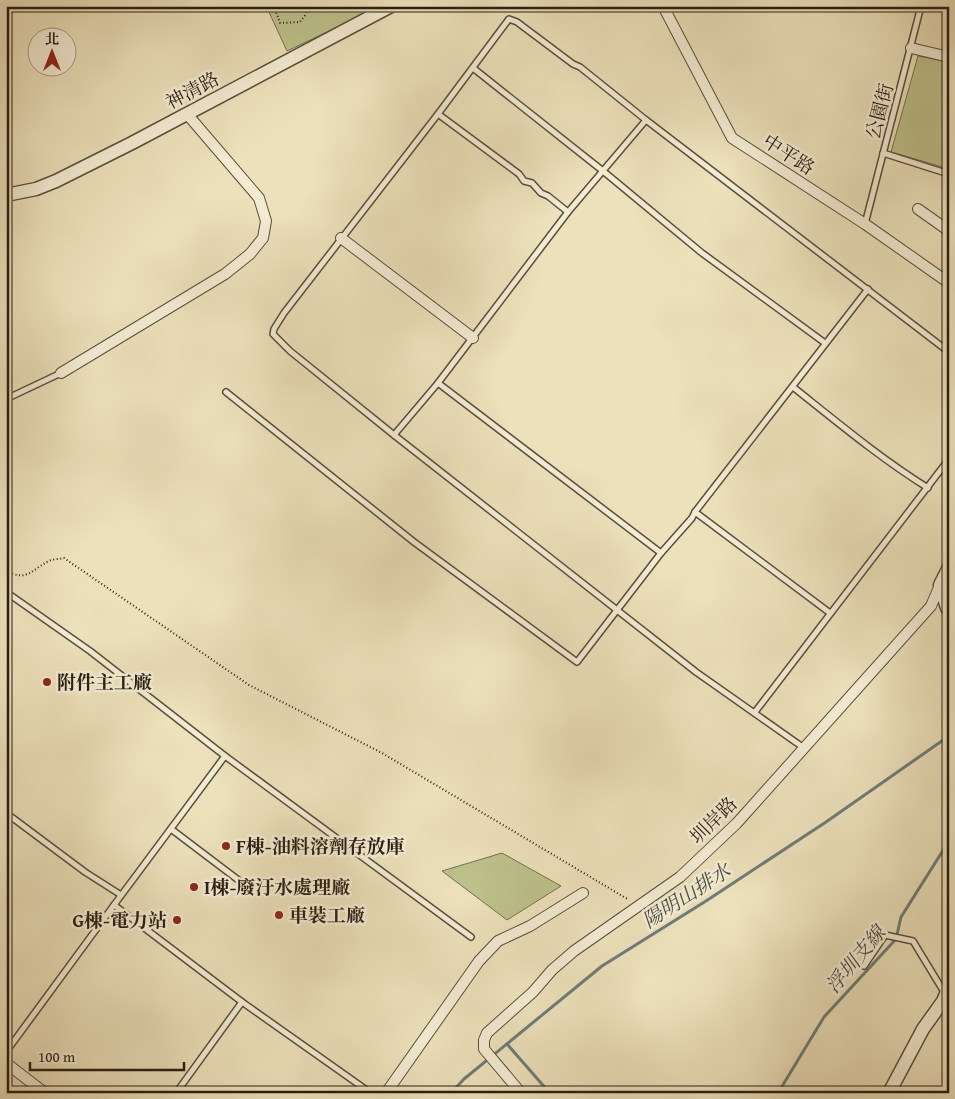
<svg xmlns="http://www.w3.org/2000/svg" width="955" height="1099" font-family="'Gentium Book Plus','Noto Serif TC',serif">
  <rect width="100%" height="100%" fill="#ece1bb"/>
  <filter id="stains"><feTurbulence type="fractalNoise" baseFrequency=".004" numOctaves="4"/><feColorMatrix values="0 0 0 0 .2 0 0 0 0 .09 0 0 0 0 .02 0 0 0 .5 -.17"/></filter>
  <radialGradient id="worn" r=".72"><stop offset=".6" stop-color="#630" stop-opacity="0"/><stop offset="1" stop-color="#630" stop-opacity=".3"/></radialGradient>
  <!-- green -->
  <g fill="#bdc18c" stroke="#727050">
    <polygon points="268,6 382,6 287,51 268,10"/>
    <polygon points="918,56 949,62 949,169 891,152"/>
    <polygon points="502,853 561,886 507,920 442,871"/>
  </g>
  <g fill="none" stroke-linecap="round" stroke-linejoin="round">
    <!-- stream -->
    <g stroke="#6f7c78" stroke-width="3">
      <polyline points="507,1044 548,1091 547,1093"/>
      <polyline points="451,1093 464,1079 602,966 706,901 826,822 949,736"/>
      <polyline points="778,1093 824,1017 896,939 901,917 949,841"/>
    </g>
    <defs>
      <g id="service">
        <polyline points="473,68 603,171 702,253 825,343"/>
        <polyline points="438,114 519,174 524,181 532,183 541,193 548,196 568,212"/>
        <polyline points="883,153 949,174"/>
        <polyline points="865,224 921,6"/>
        <polyline points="438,383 661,553"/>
        <path d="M793,387C837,422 880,458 928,488"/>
        <polyline points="226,392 414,542 577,662 661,553 692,518 695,512 868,289"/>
        <polyline points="6,399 61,373"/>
        <polyline points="394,435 438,383 568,212 646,120"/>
        <polyline points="695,512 830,613"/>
        <polyline points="6,592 90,651 225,756 471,937"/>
        <polyline points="755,712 949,459"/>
        <polyline points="804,748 696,672 394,435 290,351 273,334 274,329 284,313 438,114 509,19 517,22 573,64 580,67 646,120 949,352"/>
        <polyline points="6,813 85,872 121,895"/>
        <polyline points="171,829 241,882"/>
        <polyline points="114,905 242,1002 368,1091"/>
        <polyline points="864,966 885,935 913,941 944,992"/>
        <polyline points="6,1052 114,905 225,756"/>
        <polyline points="176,1093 242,1002"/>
      </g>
      <g id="minor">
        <polyline points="663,6 732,138 865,224 949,283"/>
        <polyline points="911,48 949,57"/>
        <polyline points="918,209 949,231"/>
        <polyline points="341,238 473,338"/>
        <polyline points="61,373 225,274 250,254 263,238 266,221 259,198 187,114"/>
        <polyline points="6,1063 45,1093"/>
        <polyline points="386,1093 479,961 498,941 530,926 583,893"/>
        <polyline points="521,1093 484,1049 484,1040 487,1033 533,992 552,970 574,951 680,877 737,823 931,606 940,585"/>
      </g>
      <g id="tertiary">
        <polyline points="6,195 36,189 56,181 132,143 391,6"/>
        <polyline points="949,567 940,585 947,608 949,609"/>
        <polyline points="889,1093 923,1029 943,1001 949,987"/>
      </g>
    </defs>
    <!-- service casing -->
    <use href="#service" stroke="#594f3d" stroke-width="8"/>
    <!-- minor casing -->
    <use href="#minor" stroke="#594f3d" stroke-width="12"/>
    <!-- tertiary casing -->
    <use href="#tertiary" stroke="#594f3d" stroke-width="15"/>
    <!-- path -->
    <g stroke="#281e13" stroke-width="2" stroke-dasharray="1 2.5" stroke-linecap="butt">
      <polyline points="274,6 280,23 300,22 306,14 308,6"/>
      <polyline points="497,6 505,13"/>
      <path d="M6,570C27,584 34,567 51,560C55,559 60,559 64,558L249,685L382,753L629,900"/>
    </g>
    <!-- service -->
    <use href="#service" stroke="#f3ecd3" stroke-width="5"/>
    <!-- minor -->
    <use href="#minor" stroke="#f3ecd3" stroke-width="10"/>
    <!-- tertiary -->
    <use href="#tertiary" stroke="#f3ecd3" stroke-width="12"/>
  </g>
  <!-- markers -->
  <g fill="#8f2418" stroke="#f3ecd3" stroke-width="2">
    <circle cx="47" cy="682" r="5"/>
    <circle cx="226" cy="846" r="5"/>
    <circle cx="194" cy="887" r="5"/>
    <circle cx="279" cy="915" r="5"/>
    <circle cx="177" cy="920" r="5"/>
  </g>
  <g text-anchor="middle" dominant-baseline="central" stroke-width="5" stroke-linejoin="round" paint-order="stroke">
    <!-- street labels -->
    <g font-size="19" fill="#281e13" stroke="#f3ecd3">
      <text transform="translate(192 90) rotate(-28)">神清路</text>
      <text transform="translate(879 111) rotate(-75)">公園街</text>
      <text transform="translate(789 154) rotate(33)">中平路</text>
      <text transform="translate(713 820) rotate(-45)">圳岸路</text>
    </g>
    <!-- poi labels -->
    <g font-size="19" font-weight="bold" fill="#281e13" stroke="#f3ecd3" text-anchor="start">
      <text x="57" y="682">附件主工廠</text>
      <text x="236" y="846">F棟-油料溶劑存放庫</text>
      <text x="204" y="887">I棟-廢汙水處理廠</text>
      <text x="289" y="915">車裝工廠</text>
      <text x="167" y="920" text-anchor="end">G棟-電力站</text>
    </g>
    <!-- water labels -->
    <g font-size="20" font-style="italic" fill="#4c4d46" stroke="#f3ecd3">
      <text transform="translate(686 895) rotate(-33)">陽明山排水</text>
      <text transform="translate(855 959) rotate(-50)">浮圳支線</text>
    </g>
  </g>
  <!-- margin -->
  <rect width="955" height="1099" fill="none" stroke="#ece1bb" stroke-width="25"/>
  <rect x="8" y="8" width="940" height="1084" fill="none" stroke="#281e13" stroke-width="2.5"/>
  <rect x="12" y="12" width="930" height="1074" fill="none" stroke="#281e13"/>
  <!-- north arrow -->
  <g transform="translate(52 52)"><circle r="24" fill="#f3ecd3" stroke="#a29a86"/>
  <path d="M0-4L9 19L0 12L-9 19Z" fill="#8f2418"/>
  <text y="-8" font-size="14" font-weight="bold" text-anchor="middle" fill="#281e13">北</text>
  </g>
  <!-- scale -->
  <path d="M30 1062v8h154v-8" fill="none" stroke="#281e13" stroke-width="2.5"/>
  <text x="38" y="1062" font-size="15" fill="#281e13" stroke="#f3ecd3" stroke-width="4" paint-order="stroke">100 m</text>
  <rect width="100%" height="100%" filter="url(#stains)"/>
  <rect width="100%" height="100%" fill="url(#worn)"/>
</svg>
